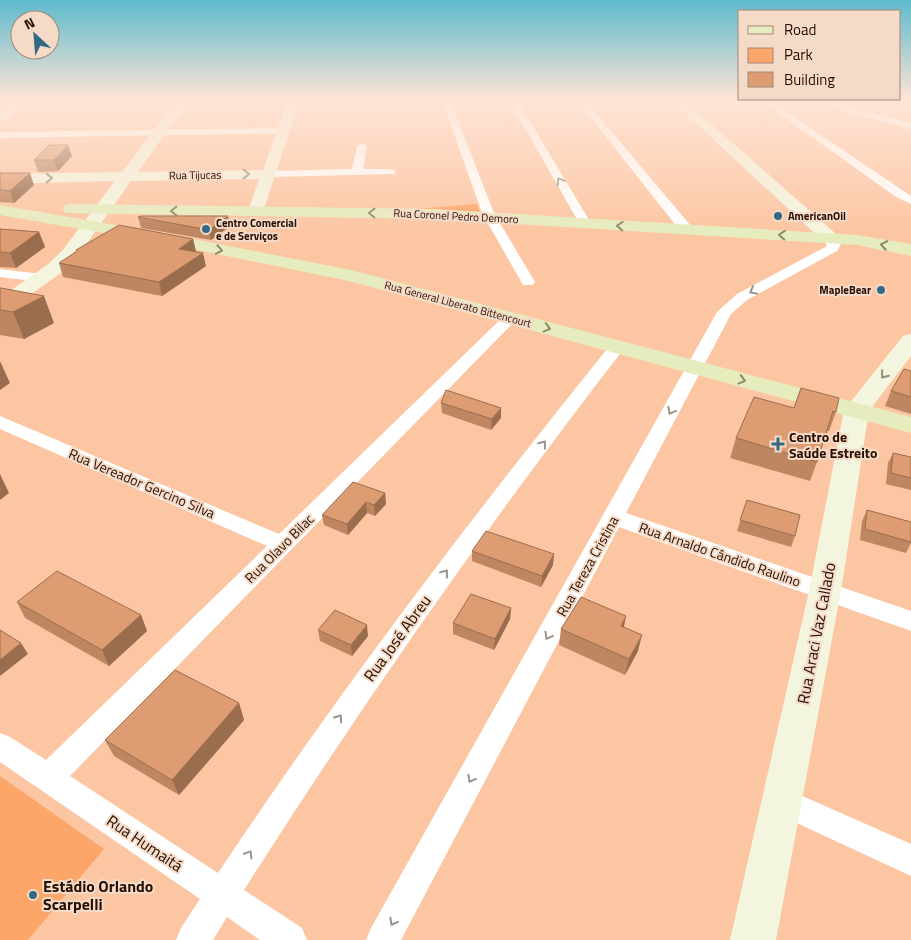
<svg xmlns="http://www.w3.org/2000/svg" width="911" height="940" font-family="'Titillium Web',sans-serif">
  <rect width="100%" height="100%" fill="#fcc6a3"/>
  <!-- green -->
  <g fill="#fda66a">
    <polygon points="477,204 480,214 415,210 416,209"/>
    <polygon points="0,776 104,849 28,940 0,940"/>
  </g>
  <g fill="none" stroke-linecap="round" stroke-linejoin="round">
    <!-- street -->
    <g fill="#fff" fill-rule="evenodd">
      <polygon points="0,100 115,100 111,103 0,104"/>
      <polygon points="442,100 450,100 494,213 535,282 533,285 523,285 482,213"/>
      <polygon points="509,100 517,100 591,223 589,226 581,226 579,223"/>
      <polygon points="577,100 585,100 691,226 692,229 691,232 681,232"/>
      <polygon points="760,100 769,100 911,196 911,204 896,197"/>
      <polygon points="820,100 831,100 853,108 911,123 911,129 847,112 821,102"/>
      <polygon points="283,128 288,131 286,133 0,138 0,132"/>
      <polygon points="362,143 367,146 363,169 390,169 394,170 396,172 394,174 269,177 263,174 269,171 352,169 357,146"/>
      <polygon points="830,234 835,235 841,244 837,251 747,300 731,314 626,513 911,611 911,631 619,527 401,940 366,940 371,928 717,312 737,294 827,246 823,238"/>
      <polygon points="0,269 41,274 46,275 48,278 46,281 41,282 0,277"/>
      <path d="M510,313L515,315L518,318L515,321L70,776L218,873C340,690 473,515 611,344H623L625,347L623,350C488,524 362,704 244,890L302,928L307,940H260L227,917L213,940H176L181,928L200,899L0,762V733L10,737L46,760L267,546L0,429V416L279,534L505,315Z"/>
      <polygon points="782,787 911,844 911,876 771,811 767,801 771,791"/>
    </g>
    <!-- secondary -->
    <g fill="#f3f5de" fill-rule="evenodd">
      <polygon points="15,100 28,100 5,120 0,121 0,111"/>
      <polygon points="177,100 189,100 138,172 263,170 288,100 300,100 262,215 250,215 248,211 259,179 131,181 76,259 61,273 7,311 0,313 0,298 47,265 62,251 115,181 0,184 0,174 122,172"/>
      <polygon points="671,100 684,100 836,234 839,238 836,242 830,243 824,242"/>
      <polygon points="911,334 911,356 869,411 841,591 776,940 730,940 809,591 844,410 903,336"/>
    </g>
    <!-- primary -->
    <g fill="#e6ecbe" fill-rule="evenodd">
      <polygon points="71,204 434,209 857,235 911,244 911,256 857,245 434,219 65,213 63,209 65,205"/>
      <polygon points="0,205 173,235 351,270 911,417 911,433 349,281 173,245 0,215"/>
    </g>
  </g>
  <!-- wall -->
  <g fill="#be8661">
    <polygon points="72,156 58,171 38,172 34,160"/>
    <polygon points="0,173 34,185 14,203 0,202"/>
    <polygon points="138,217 230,226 211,240 141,228"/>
    <polygon points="0,229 39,232 45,247 16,268 0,267"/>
    <polygon points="193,239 196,252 206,266 162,296 63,277 59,263"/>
    <polygon points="0,288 54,323 24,339 0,335"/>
    <polygon points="911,371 911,414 885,406 891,391"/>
    <polygon points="801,388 836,412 829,431 827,431 817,462 810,481 730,458 736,438 794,408"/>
    <polygon points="441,403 501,408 501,418 491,430 442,413"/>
    <polygon points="893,453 911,457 911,490 886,484 888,463"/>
    <polygon points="385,493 386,504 375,516 367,513 348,535 324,525 322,515"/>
    <polygon points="747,500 795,536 791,547 737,531"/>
    <polygon points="867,510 911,522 911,543 906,553 860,540 862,521"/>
    <polygon points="472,551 553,565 541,587 472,561"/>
    <polygon points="17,602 141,615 147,631 109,666 25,618"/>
    <polygon points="511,608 510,619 494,650 453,634 453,623"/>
    <polygon points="561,629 638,651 625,675 559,645"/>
    <polygon points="318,630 368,636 352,656 320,641"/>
    <polygon points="239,703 244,720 179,795 114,756 105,740"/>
  </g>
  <!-- shaded-wall -->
  <g fill="#9b6d4f">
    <polygon points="68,145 72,156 58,171 54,160"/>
    <polygon points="30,173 34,185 14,203 10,191"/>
    <polygon points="228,216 230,226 211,240 209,230"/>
    <polygon points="39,232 45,247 16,268 10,253"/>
    <polygon points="193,239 196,252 179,249"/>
    <polygon points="203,253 206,266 162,296 159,282"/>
    <polygon points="44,296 54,323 24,339 13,312"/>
    <polygon points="0,361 10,383 0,390"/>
    <polygon points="501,408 501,418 491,430 492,419"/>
    <polygon points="0,474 9,493 0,500"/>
    <polygon points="385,493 386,504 375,516 374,505"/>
    <polygon points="366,502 367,513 348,535 347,524"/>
    <polygon points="554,554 553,565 541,587 542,576"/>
    <polygon points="511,608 510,619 494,650 495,639"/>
    <polygon points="141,615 147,631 109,666 102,650"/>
    <polygon points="626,616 623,632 621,626"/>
    <polygon points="367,625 368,636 352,656 351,645"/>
    <polygon points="642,635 638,651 625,675 629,659"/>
    <polygon points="21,643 28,654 0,676 0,660"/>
    <polygon points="239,703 244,720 179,795 172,780"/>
  </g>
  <!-- building -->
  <g fill="#dd9c71" stroke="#9b6d4f">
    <polygon points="49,145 68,145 54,160 34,160"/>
    <polygon points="0,173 30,173 10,191 0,190"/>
    <polygon points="141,216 228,216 209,230 138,217"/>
    <polygon points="119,225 193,239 179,249 203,253 159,282 59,263 77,251 76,250"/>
    <polygon points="0,229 39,232 10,253 0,252"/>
    <polygon points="0,288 1,288 44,296 13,312 0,310"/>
    <polygon points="904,369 911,371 911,397 891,391"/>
    <polygon points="801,388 839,398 836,412 833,411 817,462 736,438 754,397 794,408"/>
    <polygon points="446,390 501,408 492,419 441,403"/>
    <polygon points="893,453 911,457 911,478 891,473"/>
    <polygon points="353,482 385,493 374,505 366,502 347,524 322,515"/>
    <polygon points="747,500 800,515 795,536 740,520"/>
    <polygon points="867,510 911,522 911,542 865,529"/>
    <polygon points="486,531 554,554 542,576 472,551"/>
    <polygon points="57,571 141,615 102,650 17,602"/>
    <polygon points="471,594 511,608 495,639 453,623"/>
    <polygon points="581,597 626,616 621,626 642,635 629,659 561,629"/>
    <polygon points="335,610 367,625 351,645 318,630"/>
    <polygon points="0,630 21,643 0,660"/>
    <polygon points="175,670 239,703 172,780 105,740"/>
  </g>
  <!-- one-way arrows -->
  <defs><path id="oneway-chevron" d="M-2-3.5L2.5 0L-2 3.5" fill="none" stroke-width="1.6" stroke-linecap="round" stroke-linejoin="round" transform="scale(1.25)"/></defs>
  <g stroke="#978e7b">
    <use href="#oneway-chevron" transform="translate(246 174) rotate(-1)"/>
    <use href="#oneway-chevron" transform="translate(49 178) rotate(-1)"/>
    <use href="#oneway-chevron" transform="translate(884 375) rotate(129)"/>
  </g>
  <g stroke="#9d938d">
    <use href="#oneway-chevron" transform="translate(560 181) rotate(-121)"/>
    <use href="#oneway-chevron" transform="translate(753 291) rotate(151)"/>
    <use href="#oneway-chevron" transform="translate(671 411) rotate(118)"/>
    <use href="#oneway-chevron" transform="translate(543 444) rotate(-53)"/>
    <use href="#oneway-chevron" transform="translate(445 573) rotate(-53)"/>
    <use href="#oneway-chevron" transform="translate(548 636) rotate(119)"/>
    <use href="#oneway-chevron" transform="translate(339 718) rotate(-55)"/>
    <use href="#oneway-chevron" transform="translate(471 779) rotate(119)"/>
    <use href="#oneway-chevron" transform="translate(249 854) rotate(-57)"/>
    <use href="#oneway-chevron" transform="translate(393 922) rotate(119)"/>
  </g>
  <g stroke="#908969">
    <use href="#oneway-chevron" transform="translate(174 211) rotate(-180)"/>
    <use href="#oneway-chevron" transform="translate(372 213) rotate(-179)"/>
    <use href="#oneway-chevron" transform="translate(620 226) rotate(-177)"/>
    <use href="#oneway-chevron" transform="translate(782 235) rotate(-176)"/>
    <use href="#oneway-chevron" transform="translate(884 245) rotate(-170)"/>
    <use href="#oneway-chevron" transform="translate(219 250) rotate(11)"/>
    <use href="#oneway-chevron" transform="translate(547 328) rotate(15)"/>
    <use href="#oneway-chevron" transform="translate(742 380) rotate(15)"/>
  </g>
  <!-- sky -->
  <linearGradient id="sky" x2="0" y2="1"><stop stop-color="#5ebacd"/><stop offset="0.43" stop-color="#fee5d6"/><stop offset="1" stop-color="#fee5d6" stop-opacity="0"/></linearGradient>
  <rect width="911" height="231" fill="url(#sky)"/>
  <!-- markers -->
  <g fill="#346985" stroke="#f5dac8" stroke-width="2">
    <circle cx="778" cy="216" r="5"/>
    <circle cx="206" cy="229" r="5"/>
    <circle cx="881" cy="290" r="5"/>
    <path d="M775.5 436.5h5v5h5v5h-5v5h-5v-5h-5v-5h5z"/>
    <circle cx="33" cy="895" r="5"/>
  </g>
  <g text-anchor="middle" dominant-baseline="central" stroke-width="4" stroke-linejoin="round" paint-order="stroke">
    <!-- far-street labels -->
    <g font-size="11" fill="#260f01" stroke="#f5dac8">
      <text transform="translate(195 175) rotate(-1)">Rua Tijucas</text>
      <text transform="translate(456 216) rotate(3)">Rua Coronel Pedro Demoro</text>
      <text transform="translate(458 304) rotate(15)">Rua General Liberato Bittencourt</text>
    </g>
    <!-- far-poi labels -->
    <g font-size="11" font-weight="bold" fill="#260f01" stroke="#f5dac8" text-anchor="start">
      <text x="788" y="216">AmericanOil</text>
      <text x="216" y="223">Centro Comercial<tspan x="216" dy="13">e de Serviços</tspan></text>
      <text x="871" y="290" text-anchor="end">MapleBear</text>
    </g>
    <!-- poi labels -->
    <g font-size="14" font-weight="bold" fill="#260f01" stroke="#f5dac8" text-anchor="start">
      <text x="789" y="436">Centro de<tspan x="789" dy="16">Saúde Estreito</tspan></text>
    </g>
    <!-- street labels -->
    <g font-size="14" fill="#260f01" stroke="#f5dac8">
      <text transform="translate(142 483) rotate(23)">Rua Vereador Gercino Silva</text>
      <text transform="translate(279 548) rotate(-45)">Rua Olavo Bilac</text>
      <text transform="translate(720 554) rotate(19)">Rua Arnaldo Cândido Raulino</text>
      <text transform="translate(587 566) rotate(-61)">Rua Tereza Cristina</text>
    </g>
    <!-- near-street labels -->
    <g font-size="16" fill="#260f01" stroke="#f5dac8">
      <text transform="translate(816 633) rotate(-79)">Rua Araci Vaz Callado</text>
      <text transform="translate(397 638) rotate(-54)">Rua José Abreu</text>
      <text transform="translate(145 843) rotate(34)">Rua Humaitá</text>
    </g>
    <!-- near-poi labels -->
    <g font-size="16" font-weight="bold" fill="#260f01" stroke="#f5dac8" text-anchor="start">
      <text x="43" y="886">Estádio Orlando<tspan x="43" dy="18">Scarpelli</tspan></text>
    </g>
  </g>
  <!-- legend -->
  <rect x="738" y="10" width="162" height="90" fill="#f5dac8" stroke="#a28978"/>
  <rect x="748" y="26" width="25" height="8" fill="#e6ecbe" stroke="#a28978"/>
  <text x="784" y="35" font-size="15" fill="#260f01">Road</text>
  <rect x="748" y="48" width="25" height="15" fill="#fda66a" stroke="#a28978"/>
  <text x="784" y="60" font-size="15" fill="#260f01">Park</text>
  <rect x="748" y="72" width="25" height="15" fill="#dd9c71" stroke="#a28978"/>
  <text x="784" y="85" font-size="15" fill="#260f01">Building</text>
  <!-- north arrow -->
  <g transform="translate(35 35) rotate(334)"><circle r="24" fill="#f5dac8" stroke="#a28978"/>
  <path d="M0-4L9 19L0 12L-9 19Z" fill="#346985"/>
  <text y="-8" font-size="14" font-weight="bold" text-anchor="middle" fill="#260f01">N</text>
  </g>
</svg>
